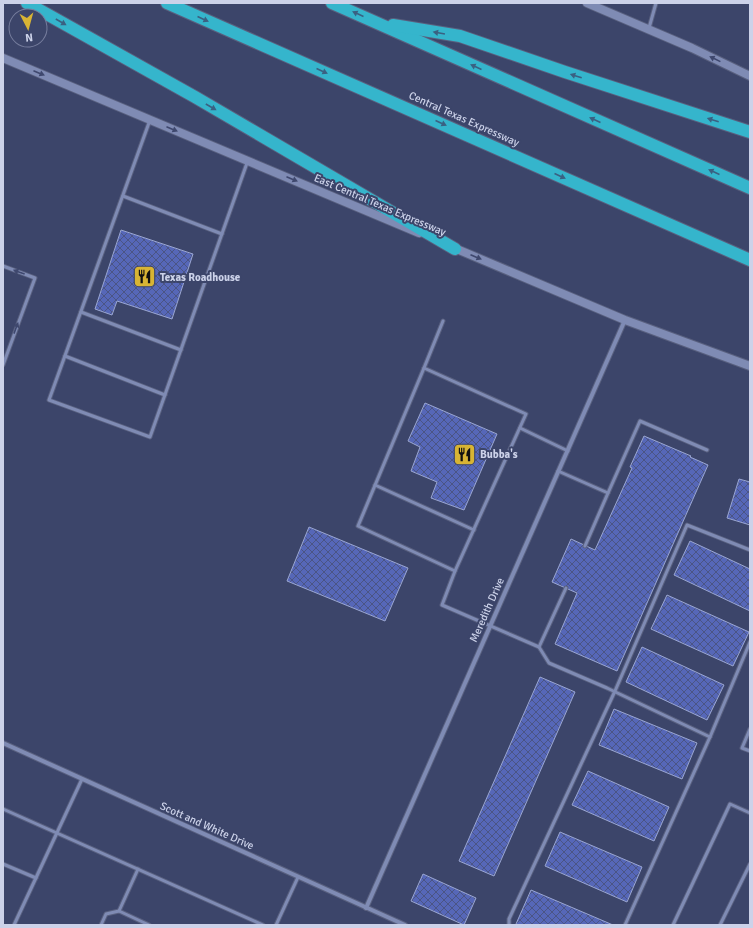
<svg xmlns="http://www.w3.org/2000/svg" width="753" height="928" font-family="Signika,sans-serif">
  <defs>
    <pattern id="building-cross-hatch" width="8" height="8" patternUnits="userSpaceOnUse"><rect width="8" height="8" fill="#5667b8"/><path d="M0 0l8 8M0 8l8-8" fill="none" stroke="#4b5585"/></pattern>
  </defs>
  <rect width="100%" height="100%" fill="#3c456a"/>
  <!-- building -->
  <g fill="url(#building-cross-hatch)" stroke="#9aa6d1">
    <polygon points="121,230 193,254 172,319 117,301 112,315 95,309"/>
    <polygon points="425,403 497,434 464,510 431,498 437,482 411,471 420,447 408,441"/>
    <polygon points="644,436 691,456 690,457 708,465 617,671 555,644 577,593 552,582 571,539 595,550 632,468 630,467"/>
    <polygon points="739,479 750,482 750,525 727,518"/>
    <polygon points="309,527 408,568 385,621 287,581"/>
    <polygon points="690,541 750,569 750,611 674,575"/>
    <polygon points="667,595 749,632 733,666 651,629"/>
    <polygon points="642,647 724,685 707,720 626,682"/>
    <polygon points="540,677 575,692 494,876 459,861"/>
    <polygon points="614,709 697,743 682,779 599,745"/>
    <polygon points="588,771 669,807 654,841 572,805"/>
    <polygon points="560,832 642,867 627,902 545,866"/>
    <polygon points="423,874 476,898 464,925 411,901"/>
    <polygon points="531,890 613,925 517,925 516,924"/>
  </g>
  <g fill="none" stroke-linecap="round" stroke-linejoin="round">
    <defs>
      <g id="service">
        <polyline points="649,28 656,3"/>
        <polyline points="150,120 49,400 150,437 247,163"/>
        <polyline points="123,196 222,234"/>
        <polyline points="3,266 35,278 3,365"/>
        <polyline points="81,312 181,350"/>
        <polyline points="443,321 424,368 526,414 455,571"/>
        <polyline points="65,356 165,395"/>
        <polyline points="424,368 358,526 455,571 442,605 539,647 549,663 607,688 710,737 750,642"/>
        <polyline points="520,428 568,451"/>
        <polyline points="558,471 608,493 585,546"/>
        <polyline points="375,485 474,530"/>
        <polyline points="608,493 640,421 707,450"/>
        <polyline points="539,647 566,588"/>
        <polyline points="750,729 742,748 750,751"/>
        <polyline points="3,809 263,925"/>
        <polyline points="3,864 36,878"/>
        <polyline points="119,911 149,925"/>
        <polyline points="14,925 82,779"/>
        <polyline points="101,925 106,914 119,911 138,869"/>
        <polyline points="276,925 298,877"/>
        <polyline points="509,925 509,919 615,691 687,525 750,550"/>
        <polyline points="625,925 710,737"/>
        <polyline points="673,925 730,804 750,813"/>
        <polyline points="720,925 750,864"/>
      </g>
      <g id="minor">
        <polyline points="3,743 405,925"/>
        <polyline points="366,908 625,320"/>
      </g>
      <g id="secondary">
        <polyline points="587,3 692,48 750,76"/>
        <polyline points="3,58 419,233"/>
        <polyline points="452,247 625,320 750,366"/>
      </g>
      <g id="motorway">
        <polyline points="27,3 195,97 455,249"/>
        <polyline points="167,3 750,260"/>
        <polyline points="332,3 750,188"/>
        <polyline points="393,25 460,36 565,72 750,132"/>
      </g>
    </defs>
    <!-- service casing -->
    <use href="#service" stroke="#59607f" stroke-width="5"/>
    <!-- minor casing -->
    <use href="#minor" stroke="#59607f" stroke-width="6"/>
    <!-- secondary casing -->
    <use href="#secondary" stroke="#59607f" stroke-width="10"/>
    <!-- motorway casing -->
    <use href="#motorway" stroke="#59607f" stroke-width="14"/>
    <!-- service -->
    <use href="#service" stroke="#7f8bb4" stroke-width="3"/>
    <!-- minor -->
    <use href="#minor" stroke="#7f8bb4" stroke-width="4"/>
    <!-- secondary -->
    <use href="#secondary" stroke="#7f8bb4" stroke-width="8"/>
    <!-- motorway -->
    <use href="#motorway" stroke="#35b5cc" stroke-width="12"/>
  </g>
  <!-- one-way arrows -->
  <defs><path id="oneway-solid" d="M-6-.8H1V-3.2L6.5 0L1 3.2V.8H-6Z"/></defs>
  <g fill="#3a6182">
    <use href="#oneway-solid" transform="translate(358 14) rotate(-156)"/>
    <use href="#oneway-solid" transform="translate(203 19) rotate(24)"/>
    <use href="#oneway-solid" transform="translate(61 22) rotate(30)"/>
    <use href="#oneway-solid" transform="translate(439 33) rotate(-170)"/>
    <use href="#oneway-solid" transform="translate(476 67) rotate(-156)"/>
    <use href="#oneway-solid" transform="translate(322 71) rotate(24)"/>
    <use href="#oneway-solid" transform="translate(576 76) rotate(-162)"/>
    <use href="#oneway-solid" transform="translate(211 107) rotate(30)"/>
    <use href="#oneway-solid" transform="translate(595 120) rotate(-156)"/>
    <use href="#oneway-solid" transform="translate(713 120) rotate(-162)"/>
    <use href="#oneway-solid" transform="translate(441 123) rotate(24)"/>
    <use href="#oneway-solid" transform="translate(714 172) rotate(-156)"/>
    <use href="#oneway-solid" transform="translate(560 176) rotate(24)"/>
  </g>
  <g fill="#3f486e">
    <use href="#oneway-solid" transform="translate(715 59) rotate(-154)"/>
    <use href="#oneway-solid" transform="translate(39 73) rotate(23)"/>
    <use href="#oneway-solid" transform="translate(172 129) rotate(23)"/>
    <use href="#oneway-solid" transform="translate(292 179) rotate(23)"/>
    <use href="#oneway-solid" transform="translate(476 257) rotate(23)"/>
    <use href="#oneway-solid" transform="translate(19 272) rotate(-160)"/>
    <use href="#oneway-solid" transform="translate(16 328) rotate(-70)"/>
  </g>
  <!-- icons -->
  <defs>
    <symbol id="restaurant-square" viewBox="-11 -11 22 22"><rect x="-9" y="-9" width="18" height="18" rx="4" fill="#d8b434" stroke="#3c456a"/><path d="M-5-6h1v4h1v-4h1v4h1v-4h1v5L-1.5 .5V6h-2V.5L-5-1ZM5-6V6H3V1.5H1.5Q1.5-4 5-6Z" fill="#111"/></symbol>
  </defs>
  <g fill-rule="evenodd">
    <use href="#restaurant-square" x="132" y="264" width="25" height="25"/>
    <use href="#restaurant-square" x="452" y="442" width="25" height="25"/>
  </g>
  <g text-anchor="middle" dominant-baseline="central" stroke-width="4" stroke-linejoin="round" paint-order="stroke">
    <!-- street labels -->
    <g font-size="11" fill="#ccd2e9" stroke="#3c456a">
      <text transform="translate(464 119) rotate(24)">Central Texas Expressway</text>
      <text transform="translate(380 205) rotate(23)">East Central Texas Expressway</text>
      <text transform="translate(487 610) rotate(-66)">Meredith Drive</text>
      <text transform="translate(207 826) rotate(24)">Scott and White Drive</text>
    </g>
    <!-- poi labels -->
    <g font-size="11" font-weight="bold" fill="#ccd2e9" stroke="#3c456a" text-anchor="start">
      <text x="160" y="277">Texas Roadhouse</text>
      <text x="480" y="454">Bubba's</text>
    </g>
  </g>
  <!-- border -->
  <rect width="753" height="928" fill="none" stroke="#ccd2e9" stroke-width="8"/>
  <!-- north arrow -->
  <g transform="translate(28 28) rotate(174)"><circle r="19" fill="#3c456a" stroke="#767d9d"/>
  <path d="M0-3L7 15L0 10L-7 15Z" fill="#d8b434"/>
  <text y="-6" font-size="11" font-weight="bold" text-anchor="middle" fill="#ccd2e9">N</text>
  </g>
</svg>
